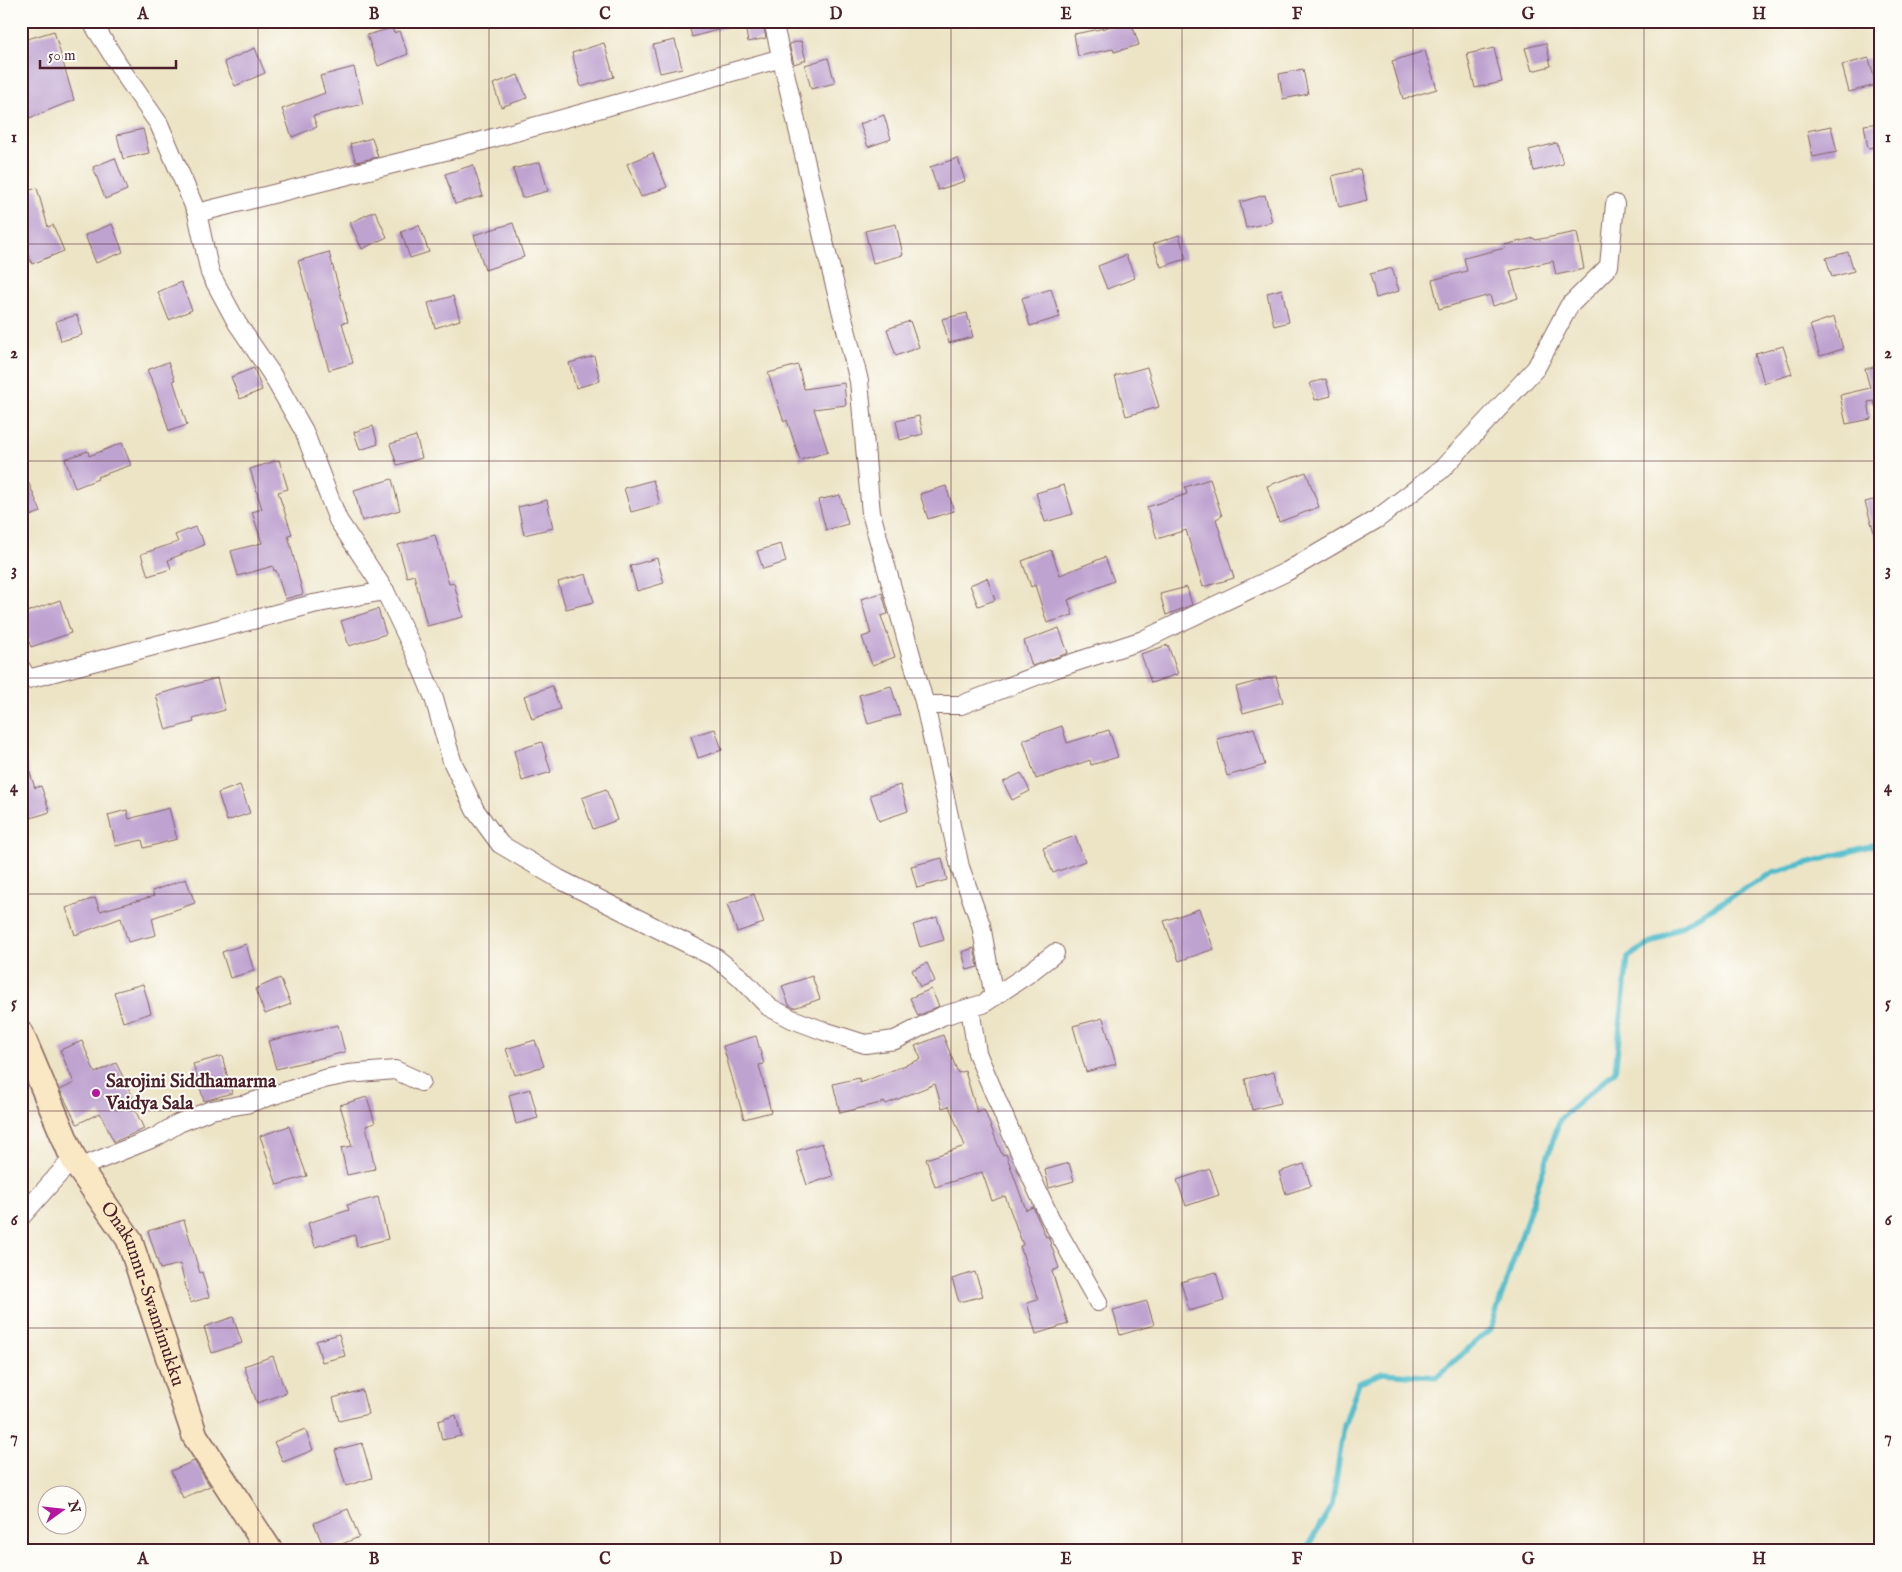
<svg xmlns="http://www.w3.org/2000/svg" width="1902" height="1572" font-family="'IM FELL English',serif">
  <rect width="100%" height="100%" fill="#fdfcf7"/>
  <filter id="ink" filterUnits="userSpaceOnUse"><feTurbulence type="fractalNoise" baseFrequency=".02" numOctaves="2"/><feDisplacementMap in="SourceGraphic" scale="10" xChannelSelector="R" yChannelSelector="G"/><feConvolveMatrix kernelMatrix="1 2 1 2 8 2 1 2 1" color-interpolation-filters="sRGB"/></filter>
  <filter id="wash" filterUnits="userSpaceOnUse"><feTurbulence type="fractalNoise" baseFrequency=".0096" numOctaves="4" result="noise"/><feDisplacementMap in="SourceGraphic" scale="20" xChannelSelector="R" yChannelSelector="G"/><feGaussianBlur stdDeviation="1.12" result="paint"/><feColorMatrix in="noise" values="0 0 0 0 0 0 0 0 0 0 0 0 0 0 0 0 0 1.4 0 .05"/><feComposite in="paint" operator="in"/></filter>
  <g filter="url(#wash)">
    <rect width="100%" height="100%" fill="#ede4c6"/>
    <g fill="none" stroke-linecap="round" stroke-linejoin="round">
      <!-- stream -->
      <polyline stroke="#50bccb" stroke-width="5.5" points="1305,1551 1332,1505 1344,1426 1359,1382 1383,1373 1437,1377 1491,1328 1560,1119 1615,1071 1628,957 1774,872 1881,843"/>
    </g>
    <g id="blocks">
      <!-- building -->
      <g fill="#bea2d0">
        <polygon points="688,21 731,21 732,26 692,37"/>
        <polygon points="744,21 763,21 766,38 748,42"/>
        <polygon points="1127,21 1131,21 1139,45 1114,52 1113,49 1078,56 1074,34 1105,28"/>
        <polygon points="392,28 394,33 399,31 408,54 378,66 367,35"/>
        <polygon points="54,31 74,100 27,119 21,97 21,41"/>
        <polygon points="675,40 682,68 660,73 653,45"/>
        <polygon points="801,41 806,60 794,64 789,44"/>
        <polygon points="604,43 614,77 581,87 572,53"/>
        <polygon points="1546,43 1551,66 1532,71 1525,48"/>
        <polygon points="255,48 265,73 235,86 224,62"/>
        <polygon points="1494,48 1502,82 1475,88 1467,54"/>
        <polygon points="1425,51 1437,89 1403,99 1392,61"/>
        <polygon points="828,58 835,83 811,89 805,65"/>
        <polygon points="1869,58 1876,85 1849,92 1842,65"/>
        <polygon points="354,67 363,104 313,116 317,127 292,137 282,109 325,93 320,76"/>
        <polygon points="1303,69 1308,94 1283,99 1279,74"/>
        <polygon points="518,75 527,98 501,107 493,84"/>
        <polygon points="884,115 891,139 868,147 860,124"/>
        <polygon points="1881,123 1881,146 1868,148 1864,125"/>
        <polygon points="1831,126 1837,152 1813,157 1807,131"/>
        <polygon points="143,129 149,153 123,159 117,135"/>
        <polygon points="372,138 378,157 356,162 350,144"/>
        <polygon points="1557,143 1563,164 1534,171 1529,150"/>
        <polygon points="653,153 667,187 641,197 627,164"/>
        <polygon points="115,158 127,190 105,199 93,167"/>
        <polygon points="958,158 965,181 938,190 930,167"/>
        <polygon points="540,162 548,191 522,198 513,169"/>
        <polygon points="473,165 483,196 455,204 445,174"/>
        <polygon points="1360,169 1367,200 1339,207 1332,176"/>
        <polygon points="37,188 48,227 53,225 64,251 32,264 21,236 21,193"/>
        <polygon points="1265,195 1272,222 1246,228 1240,202"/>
        <polygon points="375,211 387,237 362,249 350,223"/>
        <polygon points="513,223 524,257 485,270 474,235"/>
        <polygon points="112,224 123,252 96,263 85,235"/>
        <polygon points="896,224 903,255 873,263 865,231"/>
        <polygon points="419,225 429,252 410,258 401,232"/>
        <polygon points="1577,232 1584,269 1556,275 1553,261 1510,271 1518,298 1493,306 1490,295 1439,309 1432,280 1467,271 1464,258 1505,248 1504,245 1534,238 1535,240"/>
        <polygon points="1179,235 1186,259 1161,267 1153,244"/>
        <polygon points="329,252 348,322 342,323 353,363 329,370 298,261"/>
        <polygon points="1848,252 1854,271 1832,277 1826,258"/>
        <polygon points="1126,255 1135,278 1107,289 1098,266"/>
        <polygon points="1392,268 1399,291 1376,298 1370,274"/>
        <polygon points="181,282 192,310 169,320 158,292"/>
        <polygon points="1051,289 1060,317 1030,326 1022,298"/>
        <polygon points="1282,289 1289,322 1274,326 1267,293"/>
        <polygon points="453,296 460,320 435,328 428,303"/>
        <polygon points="967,313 973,337 949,343 942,319"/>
        <polygon points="77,315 82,335 61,341 56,321"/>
        <polygon points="1834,317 1843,349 1820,356 1810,325"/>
        <polygon points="910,321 919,347 896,356 887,329"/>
        <polygon points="1783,346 1792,374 1764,383 1756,354"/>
        <polygon points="594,356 600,381 576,388 569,363"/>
        <polygon points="168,362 175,380 173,380 187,425 169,431 155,387 147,370"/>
        <polygon points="798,365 804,389 844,383 846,405 814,409 828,452 800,460 787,420 784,422 768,373"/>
        <polygon points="1881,365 1881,409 1876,409 1874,401 1868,402 1871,419 1846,424 1840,395 1870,388 1865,369"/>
        <polygon points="1147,367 1159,407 1126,416 1115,376"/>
        <polygon points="254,368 262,390 240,399 231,377"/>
        <polygon points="1326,379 1331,396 1315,400 1310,383"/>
        <polygon points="919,416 923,434 900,440 896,421"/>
        <polygon points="373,426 378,444 360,450 354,432"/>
        <polygon points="416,436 422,458 397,465 390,444"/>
        <polygon points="122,443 131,465 97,477 98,479 75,488 65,459 88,451 89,456"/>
        <polygon points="279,460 288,489 278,492 292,534 288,535 303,594 285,599 276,570 274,571 273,566 238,576 231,551 262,543 252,512 262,509 250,469"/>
        <polygon points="21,465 41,512 21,519"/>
        <polygon points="1306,472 1319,507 1279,522 1267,486"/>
        <polygon points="392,479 400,510 362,521 354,490"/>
        <polygon points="1210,479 1222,516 1216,519 1234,578 1203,587 1186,530 1157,539 1147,507 1187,494 1185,487"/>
        <polygon points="653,480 660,504 631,512 624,488"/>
        <polygon points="1064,485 1073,514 1045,522 1036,493"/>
        <polygon points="946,486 954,511 928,519 920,494"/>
        <polygon points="840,495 848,524 826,530 818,500"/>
        <polygon points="1881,498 1881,542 1877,542 1865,502"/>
        <polygon points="547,500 553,528 524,535 518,507"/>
        <polygon points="195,527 199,535 201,535 204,545 168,560 171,569 148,576 141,554 178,542 175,535"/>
        <polygon points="435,535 449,584 454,583 463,617 427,626 414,575 407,577 398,545"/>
        <polygon points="781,544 786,562 763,569 757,551"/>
        <polygon points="1051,550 1060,575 1105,557 1114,581 1068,600 1073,615 1047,623 1035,585 1031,587 1022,561"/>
        <polygon points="657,558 664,583 637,591 630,566"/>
        <polygon points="586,574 594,602 566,609 558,582"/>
        <polygon points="987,578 995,600 978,606 970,585"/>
        <polygon points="1187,587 1192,605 1166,615 1160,594"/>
        <polygon points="882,593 888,614 881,616 895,657 872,665 862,637 871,634 861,599"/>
        <polygon points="60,600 71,633 31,647 21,621 21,614"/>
        <polygon points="378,609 386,634 349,646 341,621"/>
        <polygon points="1059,628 1068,653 1032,666 1024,641"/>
        <polygon points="1168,645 1178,674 1151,683 1141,654"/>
        <polygon points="1276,676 1283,702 1243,713 1236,687"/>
        <polygon points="217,678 225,710 193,719 194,722 166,730 156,695"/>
        <polygon points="552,686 560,709 532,719 524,696"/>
        <polygon points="891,686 900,715 868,724 859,695"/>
        <polygon points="1062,726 1067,743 1109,730 1118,757 1091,765 1090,760 1036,779 1023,740"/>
        <polygon points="1254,728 1265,765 1227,776 1217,739"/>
        <polygon points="715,729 722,750 698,758 691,736"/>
        <polygon points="542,742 551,772 522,781 514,751"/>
        <polygon points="24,755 35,788 41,786 50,812 21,821 21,756"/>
        <polygon points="1021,773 1030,791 1012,800 1003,782"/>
        <polygon points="240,785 250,813 227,821 218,793"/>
        <polygon points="900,785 908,811 879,821 870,795"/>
        <polygon points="606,789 617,820 593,829 582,798"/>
        <polygon points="169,808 177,839 144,848 142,840 116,846 108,815 127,810 129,819"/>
        <polygon points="1075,836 1085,861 1053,873 1043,848"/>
        <polygon points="942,858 947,880 917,888 911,866"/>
        <polygon points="186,879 195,903 152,918 156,935 128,942 121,918 75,935 66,908 95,898 100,911 154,896 152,891"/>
        <polygon points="754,894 764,923 737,932 727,904"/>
        <polygon points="1199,909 1214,949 1179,961 1164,921"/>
        <polygon points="937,917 944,940 920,947 913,925"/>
        <polygon points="246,944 254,971 230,978 222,952"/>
        <polygon points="974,948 978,967 967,970 962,952"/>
        <polygon points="927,963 935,981 920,987 912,970"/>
        <polygon points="812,976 820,999 794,1008 789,1005 782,986"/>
        <polygon points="280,978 291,1004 265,1014 255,989"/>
        <polygon points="143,984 151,1013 123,1022 114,992"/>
        <polygon points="931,989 939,1006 918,1016 910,998"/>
        <polygon points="1103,1018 1116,1064 1086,1072 1073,1026"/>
        <polygon points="338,1025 345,1052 276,1069 268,1041"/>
        <polygon points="943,1035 958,1073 965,1071 977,1112 984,1109 1002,1155 1006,1154 1026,1210 1033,1207 1046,1237 1048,1236 1059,1268 1052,1271 1068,1324 1036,1334 1027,1303 1038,1300 1020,1246 1023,1245 1005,1196 992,1201 982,1172 935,1187 926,1159 965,1146 949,1106 942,1108 935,1084 886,1104 885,1102 840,1113 833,1084 859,1078 860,1083 921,1059 915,1046"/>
        <polygon points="756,1036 764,1064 759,1065 771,1112 744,1119 723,1046"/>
        <polygon points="535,1040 544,1066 515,1075 506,1049"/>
        <polygon points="82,1041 95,1073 116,1063 133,1097 130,1099 144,1129 114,1142 100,1113 77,1124 60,1090 74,1083 60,1050"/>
        <polygon points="222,1056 232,1093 204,1101 193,1064"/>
        <polygon points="1274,1072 1281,1103 1252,1110 1245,1079"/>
        <polygon points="530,1089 538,1118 516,1124 509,1095"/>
        <polygon points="367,1097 375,1123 366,1126 375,1169 347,1175 341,1148 352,1146 340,1105"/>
        <polygon points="289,1126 307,1176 277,1185 260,1136"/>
        <polygon points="822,1143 833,1176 807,1185 796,1151"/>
        <polygon points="1069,1163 1074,1181 1049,1188 1045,1170"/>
        <polygon points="1304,1164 1311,1186 1286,1194 1279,1172"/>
        <polygon points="1210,1169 1219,1195 1186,1206 1177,1180"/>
        <polygon points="378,1197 388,1239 357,1247 355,1235 315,1247 308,1223 349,1210 347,1205"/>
        <polygon points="184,1220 200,1273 202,1272 209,1297 190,1303 180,1264 160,1269 148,1231"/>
        <polygon points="975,1272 983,1296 959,1302 952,1279"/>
        <polygon points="1216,1272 1224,1301 1189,1311 1181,1282"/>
        <polygon points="1147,1301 1154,1325 1120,1335 1113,1310"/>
        <polygon points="233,1317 242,1343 212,1353 204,1327"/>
        <polygon points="339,1334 345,1356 322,1362 316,1341"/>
        <polygon points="273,1356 286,1393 257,1403 244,1366"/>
        <polygon points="362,1390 368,1414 339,1421 333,1398"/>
        <polygon points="456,1415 461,1436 442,1440 438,1421"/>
        <polygon points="305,1429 313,1450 283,1462 274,1442"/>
        <polygon points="362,1443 372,1478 346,1486 335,1450"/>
        <polygon points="194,1461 210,1486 183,1498 171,1471"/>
        <polygon points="348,1509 359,1537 325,1551 314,1523"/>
      </g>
    </g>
  </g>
  <g filter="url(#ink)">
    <use href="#blocks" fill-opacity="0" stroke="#836461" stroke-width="1"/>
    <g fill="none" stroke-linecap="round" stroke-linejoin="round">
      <defs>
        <g id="street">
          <polyline points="91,21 125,75 159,124 197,213 210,273 237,323 271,373 304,431 338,520 385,591 416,655 434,698 452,761 475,810 500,844 559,879 716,958 740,977 769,1007 792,1019 824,1031 865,1044 895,1040 942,1016 983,1004 1025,976 1055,953"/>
          <polyline points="773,21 826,250 859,381 871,513 925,705 961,705 1054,669 1143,640 1286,572 1377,519 1441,470 1536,368 1569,306 1609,266 1615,204"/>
          <polyline points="197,213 457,148 782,58"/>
          <polyline points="21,668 28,679 313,604 385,591"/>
          <polyline points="925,705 960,867 981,925 994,997"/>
          <polyline points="970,1008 977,1053 1012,1135 1050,1218 1098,1302"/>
          <polyline points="79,1168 156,1137 179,1123 211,1110 246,1104 324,1079 348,1074 395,1070 421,1082"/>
          <polyline points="21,1217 73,1158"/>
        </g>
        <g id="secondary">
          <path id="s1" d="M21,1034L73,1158L79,1168L129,1239L195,1436L270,1551"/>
        </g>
      </defs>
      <!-- street casing -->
      <use href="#street" stroke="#836461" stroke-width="20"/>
      <!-- secondary casing -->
      <use href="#secondary" stroke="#836461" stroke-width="28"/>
      <!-- street -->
      <use href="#street" stroke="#fff" stroke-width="18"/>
      <!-- secondary -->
      <use href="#secondary" stroke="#fae7c3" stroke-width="25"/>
    </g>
  </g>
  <!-- grid -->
  <path fill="none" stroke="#4a1f2b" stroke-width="1" stroke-opacity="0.55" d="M258,21V1551M489,21V1551M720,21V1551M951,21V1551M1182,21V1551M1413,21V1551M1644,21V1551M21,244H1881M21,461H1881M21,678H1881M21,894H1881M21,1111H1881M21,1328H1881"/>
  <!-- markers -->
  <circle fill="#b5179e" stroke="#fdfcf7" stroke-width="2" cx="96" cy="1093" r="5"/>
  <g text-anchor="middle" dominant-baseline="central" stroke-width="4" stroke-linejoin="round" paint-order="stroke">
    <!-- poi labels -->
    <g font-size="19" font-weight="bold" fill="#4a1f2b" stroke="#fdfcf7" text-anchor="start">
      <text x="106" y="1082">Sarojini Siddhamarma<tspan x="106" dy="22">Vaidya Sala</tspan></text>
    </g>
    <!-- street labels -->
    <g font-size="19" fill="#4a1f2b" stroke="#fdfcf7">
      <text stroke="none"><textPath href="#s1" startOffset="289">Onakunnu-Swamimukku</textPath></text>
    </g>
  </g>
  <!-- margin -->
  <rect width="1902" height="1572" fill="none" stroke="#fdfcf7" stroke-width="55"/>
  <!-- north arrow -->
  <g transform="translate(62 1510) rotate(75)"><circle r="24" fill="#fdfcf7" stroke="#b5a4a5"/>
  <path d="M0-4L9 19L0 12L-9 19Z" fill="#b5179e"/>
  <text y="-8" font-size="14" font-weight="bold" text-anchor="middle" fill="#4a1f2b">N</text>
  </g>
  <!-- scale -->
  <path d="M40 60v8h136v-8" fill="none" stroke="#4a1f2b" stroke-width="2.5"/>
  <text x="48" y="60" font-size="15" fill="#4a1f2b" stroke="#fdfcf7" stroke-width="4" paint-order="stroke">50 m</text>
  <rect x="28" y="28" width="1846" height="1516" fill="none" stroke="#4a1f2b" stroke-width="2"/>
  <g font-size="16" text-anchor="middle" font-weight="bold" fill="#4a1f2b">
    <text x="143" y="19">A</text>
    <text x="374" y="19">B</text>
    <text x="605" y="19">C</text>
    <text x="836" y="19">D</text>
    <text x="1066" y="19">E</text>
    <text x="1297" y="19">F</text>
    <text x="1528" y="19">G</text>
    <text x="1759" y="19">H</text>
    <text x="14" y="142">1</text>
    <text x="1888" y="142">1</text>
    <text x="14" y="358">2</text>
    <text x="1888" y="358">2</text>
    <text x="14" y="575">3</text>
    <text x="1888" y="575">3</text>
    <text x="14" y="792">4</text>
    <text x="1888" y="792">4</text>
    <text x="14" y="1008">5</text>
    <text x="1888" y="1008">5</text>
    <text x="14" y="1225">6</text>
    <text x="1888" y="1225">6</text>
    <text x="14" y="1442">7</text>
    <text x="1888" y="1442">7</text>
    <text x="143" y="1564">A</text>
    <text x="374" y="1564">B</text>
    <text x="605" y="1564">C</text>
    <text x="836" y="1564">D</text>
    <text x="1066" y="1564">E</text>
    <text x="1297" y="1564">F</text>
    <text x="1528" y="1564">G</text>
    <text x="1759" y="1564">H</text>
  </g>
</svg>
